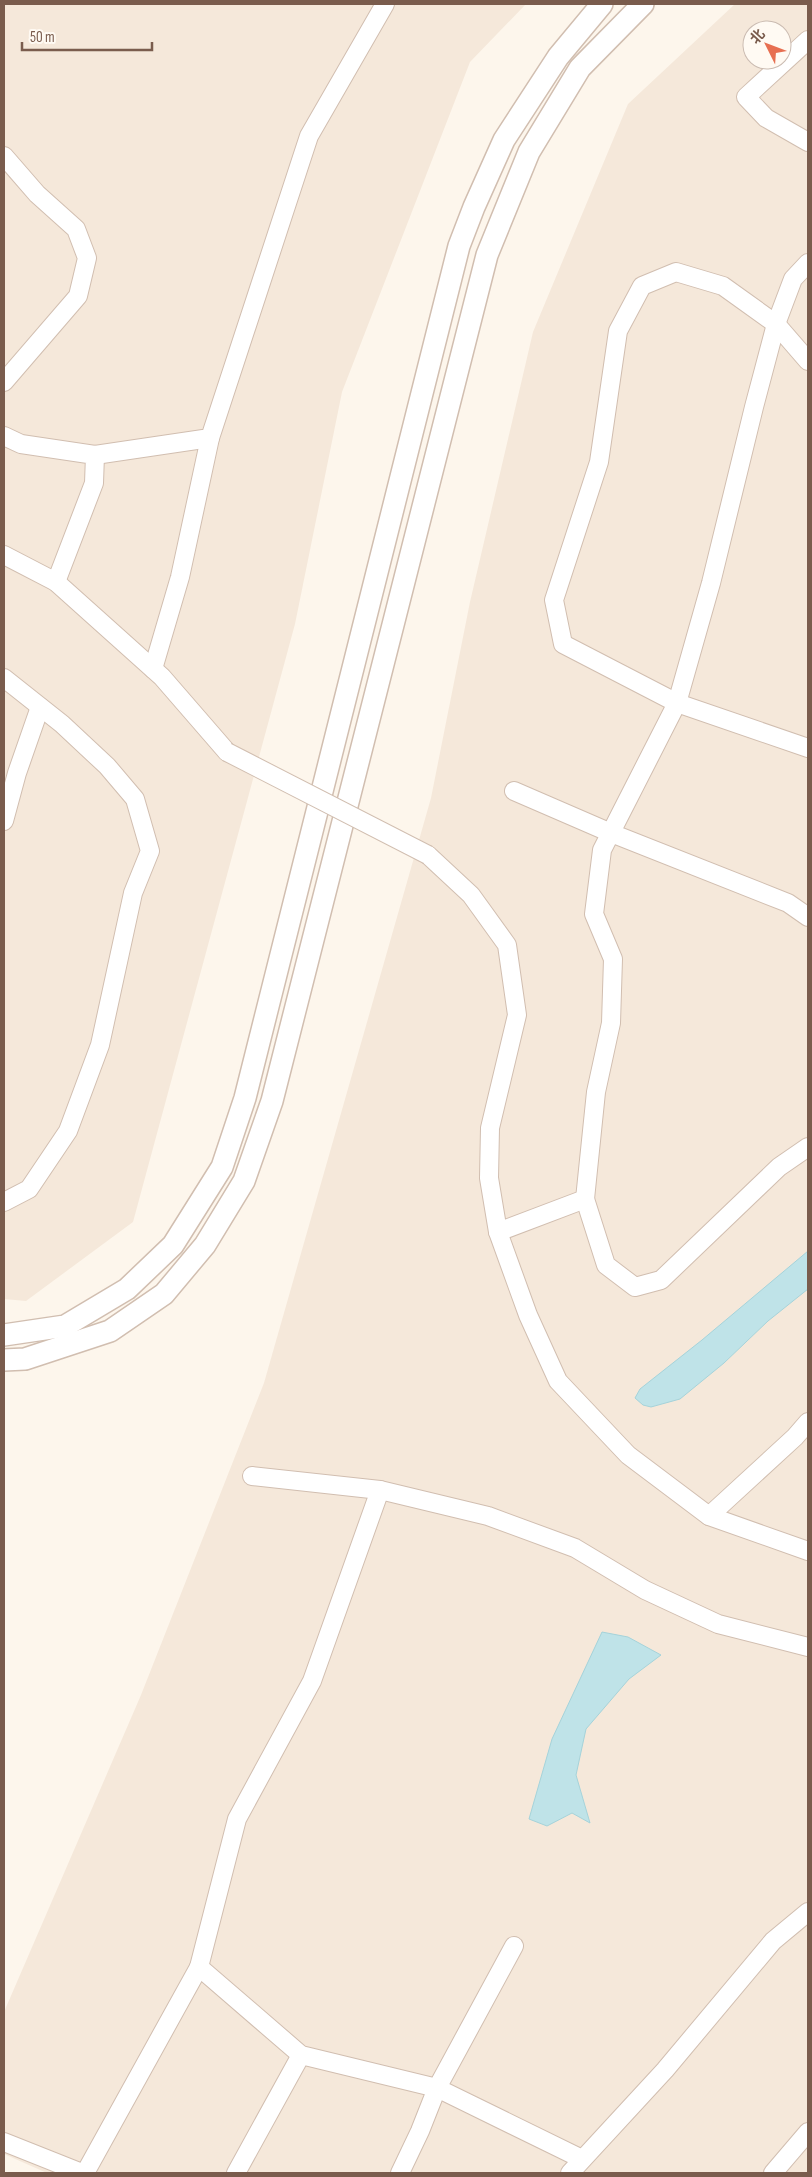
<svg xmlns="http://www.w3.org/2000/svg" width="812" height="2177" font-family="'Sofia Sans Condensed','Noto Sans SC',sans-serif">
  <rect width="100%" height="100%" fill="#fdf6ec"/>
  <!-- residential -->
  <g fill="#f5e8da" fill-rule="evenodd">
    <polygon points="4,4 526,4 470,62 342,392 295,624 133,1222 26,1301 4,1299"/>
    <path d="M735,4H808V2173H47L4,2154V2012L141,1695L264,1383L431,798L470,602L533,332L628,104ZM752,30H782V60H752Z"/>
  </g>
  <!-- water -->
  <g fill="#bfe3e8" stroke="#a5d3da">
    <polygon points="808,1251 808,1289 768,1321 724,1363 680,1399 651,1407 643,1405 635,1398 640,1389 702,1340"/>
    <polygon points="602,1632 628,1637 661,1655 629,1679 586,1729 576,1775 590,1823 572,1813 547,1826 529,1819 552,1739"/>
  </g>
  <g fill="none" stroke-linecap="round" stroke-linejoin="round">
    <defs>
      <g id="minor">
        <polyline points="808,40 746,97 766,118 808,142"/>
        <polyline points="4,156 37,194 76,229 87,258 78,296 4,382"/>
        <polyline points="808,361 776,324 723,286 676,272 642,286 618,331 599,462 554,600 563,644 677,703 808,748"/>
        <polyline points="4,436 21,444 95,455 94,483 56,582"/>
        <polyline points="95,455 210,438 309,136 385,4"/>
        <polyline points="4,555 56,582 162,677 227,752"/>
        <polyline points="153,669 180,577 210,438"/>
        <polyline points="4,678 62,724 107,766 135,799 150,851 133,893 100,1045 68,1131 29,1189 4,1202"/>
        <polyline points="514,791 611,833 788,903 808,917"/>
        <polyline points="4,821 17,773 40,707"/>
        <polyline points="428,855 471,895 507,945 517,1015 490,1128 489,1178 498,1232 528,1315 558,1381 628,1455 709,1516 808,1551"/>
        <polyline points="585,1199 606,1265 635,1287 661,1280 779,1167 808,1147"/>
        <polyline points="498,1232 585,1199 596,1092 611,1023 613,959 594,914 602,850 677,703 711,583 754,407 776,324 793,279 808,263"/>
        <polyline points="252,1476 380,1490 488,1516 575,1548 645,1590 718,1624 808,1647"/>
        <polyline points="709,1516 795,1437 808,1422"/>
        <polyline points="199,1967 301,2055 437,2088 582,2159"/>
        <polyline points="4,2142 82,2173"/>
        <polyline points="85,2173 199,1967 237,1819 312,1681 380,1490"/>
        <polyline points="236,2173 301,2055"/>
        <polyline points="400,2173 420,2131 437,2088 514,1946"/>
        <polyline points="570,2173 665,2070 773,1941 808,1912"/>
        <polyline points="773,2173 808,2132"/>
      </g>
      <g id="tertiary">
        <polyline points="4,1335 65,1326 127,1289 173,1245 222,1167 245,1098 459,246 474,207 504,140 558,57 602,4"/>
        <polyline points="4,1360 25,1359 110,1331 164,1294 205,1245 244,1181 272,1101 487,255 529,152 580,68 643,4"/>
      </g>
    </defs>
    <!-- minor casing -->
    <use href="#minor" stroke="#d1beb0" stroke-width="20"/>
    <!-- tertiary casing -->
    <use href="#tertiary" stroke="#d1beb0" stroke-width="24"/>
    <!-- minor -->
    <use href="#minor" stroke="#fff" stroke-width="18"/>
    <!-- tertiary -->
    <use href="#tertiary" stroke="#fff" stroke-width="21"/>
    <defs>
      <polyline id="minor-bridge" points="227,752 428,855"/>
    </defs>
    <!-- minor-bridge casing -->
    <use href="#minor-bridge" stroke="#d1beb0" stroke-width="20" stroke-linecap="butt"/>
    <!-- minor-bridge -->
    <use href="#minor-bridge" stroke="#fff" stroke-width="18"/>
  </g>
  <!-- border -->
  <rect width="812" height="2177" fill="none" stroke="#7a5c4d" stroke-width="10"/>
  <!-- north arrow -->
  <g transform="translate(767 45) rotate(312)"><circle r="24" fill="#fffaf3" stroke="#cabbb1"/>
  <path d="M0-4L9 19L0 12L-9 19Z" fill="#e76f51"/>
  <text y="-8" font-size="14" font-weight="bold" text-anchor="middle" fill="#7a5c4d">北</text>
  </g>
  <!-- scale -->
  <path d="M22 42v8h130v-8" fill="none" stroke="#7a5c4d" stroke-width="2.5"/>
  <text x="30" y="42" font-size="15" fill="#7a5c4d" stroke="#fffaf3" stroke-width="4" paint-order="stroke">50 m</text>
</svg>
